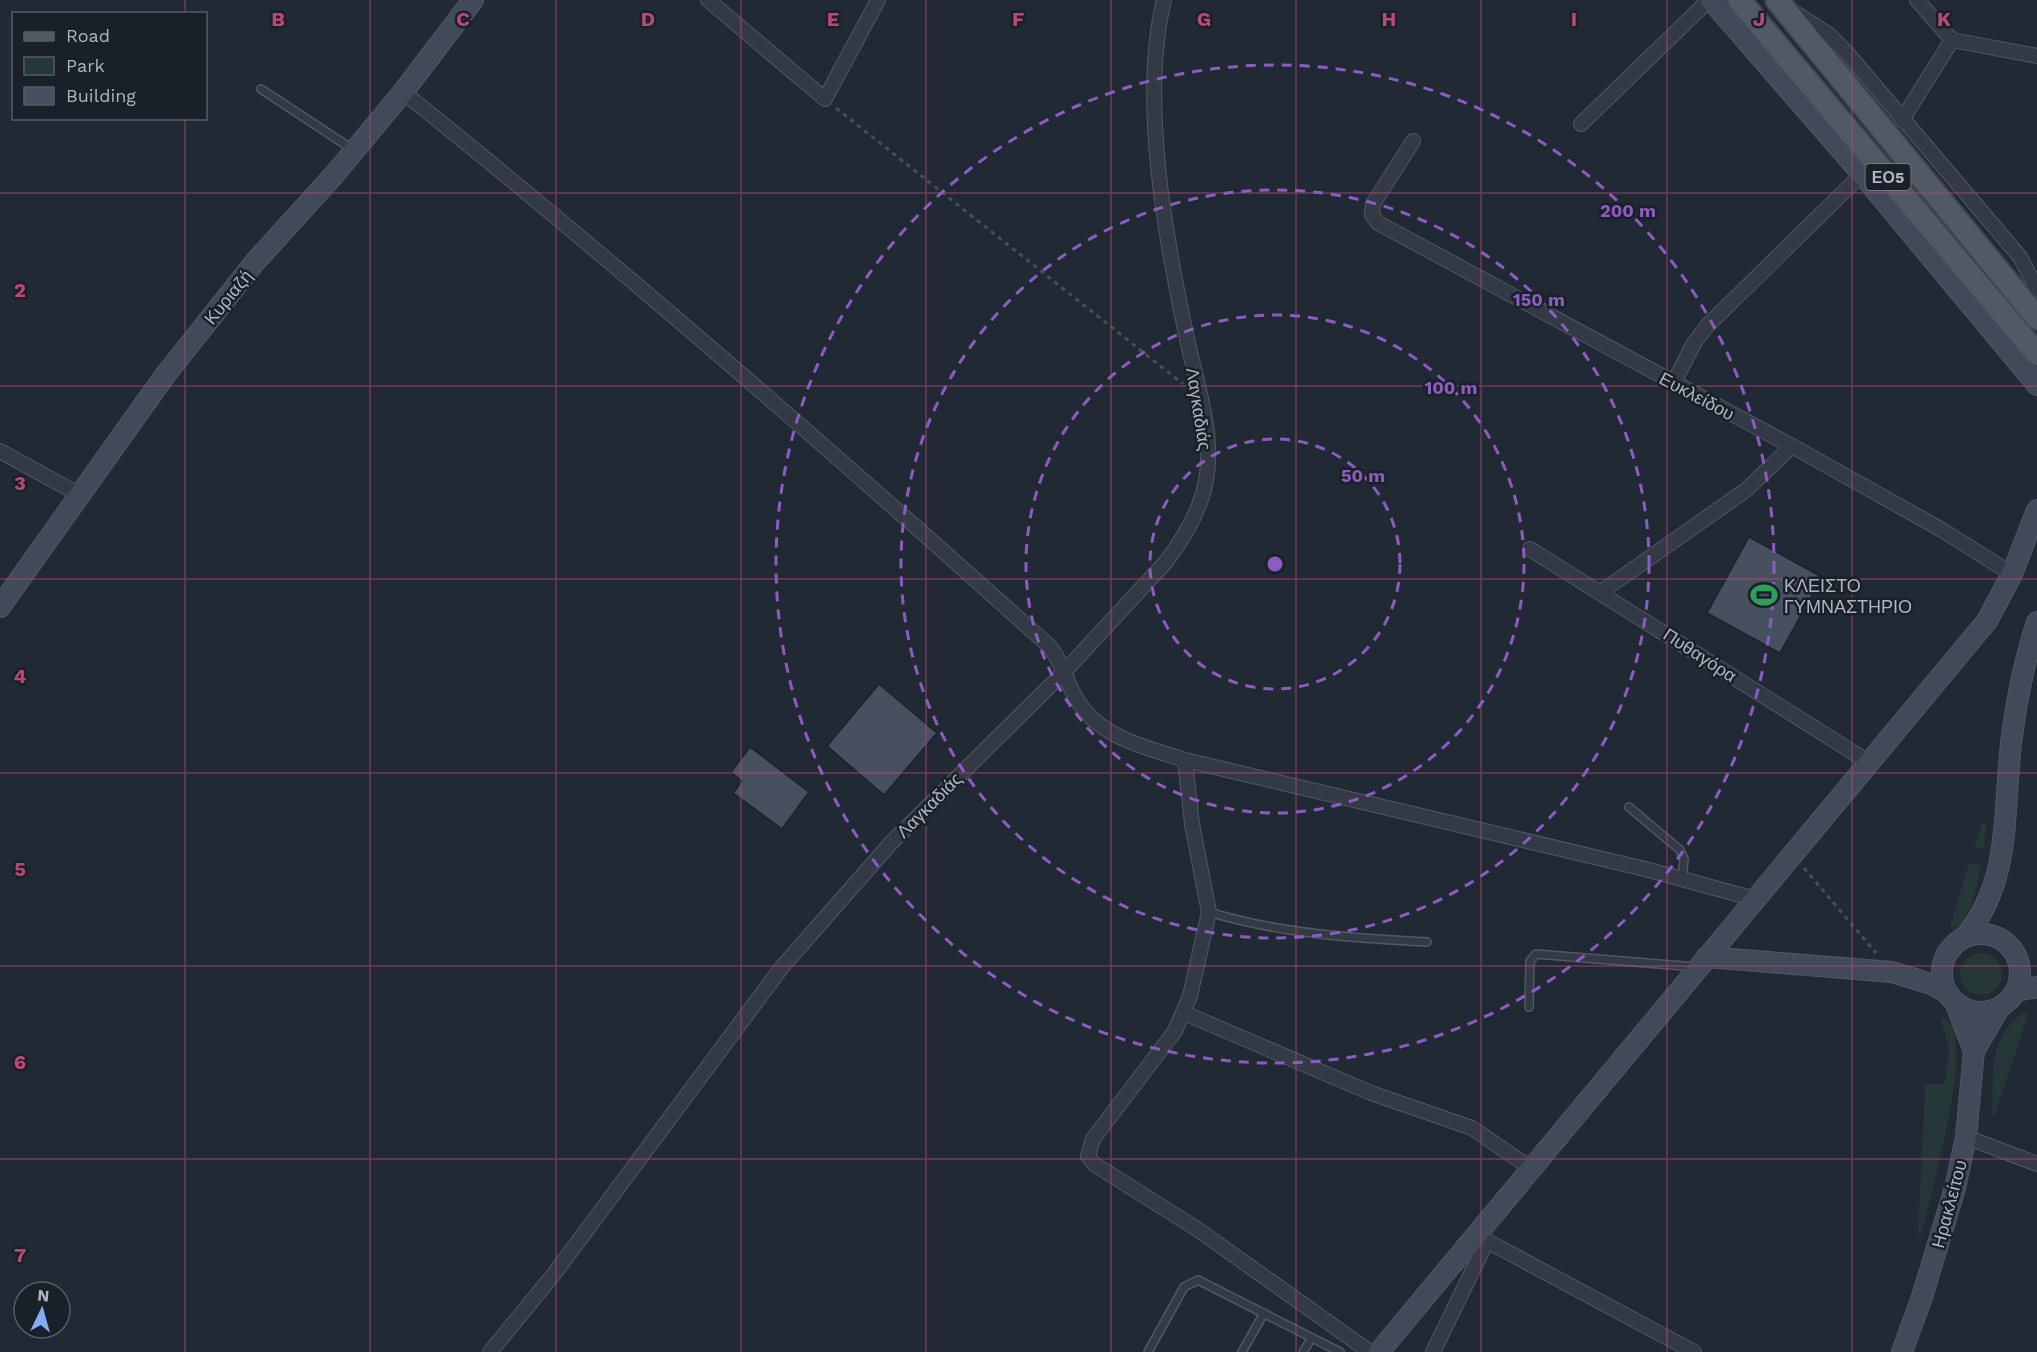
<svg xmlns="http://www.w3.org/2000/svg" width="2037" height="1352" font-family="'Work Sans',sans-serif">
  <rect width="100%" height="100%" fill="#202934"/>
  <!-- green -->
  <g fill="#253737">
    <polygon points="1983,822 1987,823 1983,849 1974,847"/>
    <path d="M1969,863L1981,865C1976,889 1974,912 1955,930L1950,926Z"/>
    <circle cx="1981" cy="974" r="21"/>
    <path d="M2024,1012L2028,1014L1995,1115L1992,1114C1994,1074 1987,1038 2024,1012Z"/>
    <path d="M1940,1017C1945,1020 1951,1023 1953,1029C1968,1063 1931,1195 1921,1236L1918,1234L1925,1084H1942L1945,1082L1949,1049Z"/>
  </g>
  <!-- building -->
  <g fill="#46505e" stroke="#1b222b" stroke-width="1.5">
    <polygon points="1749,537 1822,577 1780,653 1707,613"/>
    <polygon points="879,684 937,733 884,795 827,746"/>
    <polygon points="750,747 809,792 782,829 733,793 742,781 731,772"/>
  </g>
  <g fill="none" stroke-linecap="round" stroke-linejoin="round">
    <defs>
      <g id="lane">
        <polyline points="261,89 352,149"/>
        <polyline points="1629,807 1680,850 1684,859 1682,879"/>
        <path d="M1209,912C1281,934 1353,938 1427,942"/>
        <polyline points="1529,1007 1530,961 1536,954 1696,967"/>
        <polyline points="1148,1352 1184,1287 1198,1280 1340,1352"/>
        <polyline points="1242,1352 1264,1313"/>
        <polyline points="1303,1352 1311,1339"/>
      </g>
      <g id="street">
        <polyline points="708,0 825,99 878,0"/>
        <polyline points="1917,0 1952,40"/>
        <polyline points="1792,11 1828,34 1847,53 2020,257 2037,289"/>
        <path d="M403,92C624,269 838,456 1048,645C1062,660 1066,682 1076,698C1099,738 1145,747 1185,760L1645,869L1755,899"/>
        <polyline points="1902,120 1952,40 2037,56"/>
        <polyline points="1581,124 1709,0"/>
        <polyline points="1413,141 1373,204 1372,215 1378,223 1801,451 1942,530 2012,574"/>
        <polyline points="1673,384 1694,343 1707,326 1862,174"/>
        <polyline points="0,451 80,495"/>
        <polyline points="1530,549 1870,763"/>
        <polyline points="1601,592 1746,490 1792,446"/>
        <polyline points="1185,760 1192,824 1209,912 1190,996 1175,1031 1093,1139 1088,1156 1094,1164 1197,1229 1370,1352"/>
        <polyline points="1184,1013 1371,1093 1472,1128 1532,1169"/>
        <polyline points="1966,1137 2037,1164"/>
        <polyline points="1487,1241 1694,1352"/>
        <path d="M490,1352L554,1274L782,967L891,843L1063,673L1165,563C1185,537 1203,507 1207,474C1213,428 1195,379 1186,334C1165,236 1140,98 1164,0"/>
        <polyline points="1433,1352 1487,1241 1479,1236"/>
      </g>
      <g id="secondary">
        <polyline points="1711,0 1862,174 2037,385"/>
        <polyline points="0,607 166,374 255,262 334,175 403,92 473,0"/>
        <circle cx="1981" cy="973" r="39"/>
        <path d="M1965,937C2012,881 2003,811 2011,744C2016,702 2024,662 2037,622"/>
        <polyline points="1707,957 1892,972 1931,984 1947,993"/>
        <polyline points="2016,991 2037,987"/>
        <polyline points="1955,1002 1974,1051"/>
        <polyline points="1379,1352 1987,621 2012,574 2037,510"/>
        <polyline points="1902,1352 1922,1297 1955,1188 1966,1137 1974,1051 1999,1008"/>
      </g>
      <g id="primary">
        <polyline points="1739,0 2037,354"/>
        <polyline points="1777,0 2037,318"/>
      </g>
    </defs>
    <!-- lane casing -->
    <use href="#lane" stroke="#515863" stroke-width="10"/>
    <!-- street casing -->
    <use href="#street" stroke="#515863" stroke-width="16"/>
    <!-- secondary casing -->
    <use href="#secondary" stroke="#515863" stroke-width="22"/>
    <!-- primary casing -->
    <use href="#primary" stroke="#3d444e" stroke-width="26"/>
    <!-- path -->
    <g stroke="#415255" stroke-width="3" stroke-dasharray="4.5 4.5" stroke-linecap="butt">
      <polyline points="836,108 1183,384"/>
      <polyline points="1804,868 1876,953"/>
    </g>
    <!-- lane -->
    <use href="#lane" stroke="#333a45" stroke-width="7"/>
    <!-- street -->
    <use href="#street" stroke="#333a45" stroke-width="14"/>
    <!-- secondary -->
    <use href="#secondary" stroke="#414a58" stroke-width="20"/>
    <!-- primary -->
    <use href="#primary" stroke="#515965" stroke-width="22"/>
  </g>
  <!-- grid -->
  <path fill="none" stroke="#bc477a" stroke-width="1.5" stroke-opacity="0.55" d="M185,0V14M370,0V1352M556,0V1352M741,0V1352M926,0V1352M1111,0V1352M1296,0V1352M1481,0V1352M1667,0V1352M1852,0V1352M185,118V1352M0,193H2037M0,386H2037M0,579H2037M0,773H2037M0,966H2037M0,1159H2037"/>
  <!-- distance rings -->
  <g fill="none" stroke="#8c5cc0" stroke-width="3" stroke-dasharray="10 8">
    <circle cx="1275" cy="564" r="125"/>
    <circle cx="1275" cy="564" r="249"/>
    <circle cx="1275" cy="564" r="374"/>
    <circle cx="1275" cy="564" r="499"/>
  </g>
  <!-- icons -->
  <defs>
    <symbol id="stadium-bare" viewBox="-9 -9 18 18"><path d="M0-5a6.5 5 0 1 0 0 10a6.5 5 0 1 0 0-10ZM-3.5-1.8h7v3.6h-7Z" fill="#2e9e5b" stroke="#192029" stroke-width="2.5" paint-order="stroke"/></symbol>
  </defs>
  <g fill-rule="evenodd">
    <use href="#stadium-bare" x="1745" y="576" width="38" height="38"/>
  </g>
  <g text-anchor="middle" dominant-baseline="central" stroke-width="5" stroke-linejoin="round" paint-order="stroke">
    <!-- shield labels -->
    <rect fill="#192029" stroke="#818894" stroke-width="1.5" x="1865.5" y="164" width="45" height="26" rx="4.5"/>
    <g font-size="16" font-weight="bold" fill="#adb5c2">
      <text x="1888" y="177">ΕΟ5</text>
    </g>
    <!-- street labels -->
    <g font-size="18" fill="#adb5c2" stroke="#192029">
      <text transform="translate(228 297) rotate(-51)">Κυριαζή</text>
      <text transform="translate(1697 396) rotate(28)">Ευκλείδου</text>
      <text transform="translate(1199 409) rotate(81)">Λαγκαδιάς</text>
      <text transform="translate(1700 655) rotate(33)">Πυθαγόρα</text>
      <text transform="translate(929 805) rotate(-45)">Λαγκαδιάς</text>
      <text transform="translate(1949 1204) rotate(-75)">Ηρακλείτου</text>
    </g>
    <!-- poi labels -->
    <g font-size="18" fill="#adb5c2" stroke="#192029" text-anchor="start">
      <text x="1784" y="585">ΚΛΕΙΣΤΟ<tspan x="1784" dy="21">ΓΥΜΝΑΣΤΗΡΙΟ</tspan></text>
    </g>
  </g>
  <g font-size="20" text-anchor="middle" font-weight="bold" fill="#bc477a" stroke="#192029" stroke-width="5" stroke-linejoin="round" paint-order="stroke">
    <text x="278" y="26">B</text>
    <text x="463" y="26">C</text>
    <text x="648" y="26">D</text>
    <text x="833" y="26">E</text>
    <text x="1018" y="26">F</text>
    <text x="1204" y="26">G</text>
    <text x="1389" y="26">H</text>
    <text x="1574" y="26">I</text>
    <text x="1759" y="26">J</text>
    <text x="1944" y="26">K</text>
    <text x="20" y="297">2</text>
    <text x="20" y="490">3</text>
    <text x="20" y="683">4</text>
    <text x="20" y="876">5</text>
    <text x="20" y="1069">6</text>
    <text x="20" y="1262">7</text>
  </g>
  <circle cx="1275" cy="564" r="9" fill="#8c5cc0" stroke="#192029" stroke-width="3"/>
  <g font-size="18" text-anchor="middle" font-weight="bold" fill="#8c5cc0" stroke="#192029" stroke-width="5" stroke-linejoin="round" paint-order="stroke">
    <text x="1628" y="217">200 m</text>
    <text x="1539" y="306">150 m</text>
    <text x="1451" y="394">100 m</text>
    <text x="1363" y="482">50 m</text>
  </g>
  <!-- legend -->
  <rect x="12" y="12" width="195" height="108" fill="#192029" stroke="#545c66" stroke-width="1.5"/>
  <rect x="24" y="32" width="30" height="9" fill="#515965" stroke="#545c66" stroke-width="1.5"/>
  <text x="66" y="42" font-size="18" fill="#adb5c2">Road</text>
  <rect x="24" y="57" width="30" height="18" fill="#253737" stroke="#545c66" stroke-width="1.5"/>
  <text x="66" y="72" font-size="18" fill="#adb5c2">Park</text>
  <rect x="24" y="87" width="30" height="18" fill="#46505e" stroke="#545c66" stroke-width="1.5"/>
  <text x="66" y="102" font-size="18" fill="#adb5c2">Building</text>
  <!-- north arrow -->
  <g transform="translate(42 1310) rotate(5)"><circle r="28" fill="#192029" stroke="#545c66" stroke-width="1.5"/>
  <path d="M0-4.5L10 22L0 15L-10 22Z" fill="#83adf1"/>
  <text y="-9" font-size="16" font-weight="bold" text-anchor="middle" fill="#adb5c2">N</text>
  </g>
</svg>
